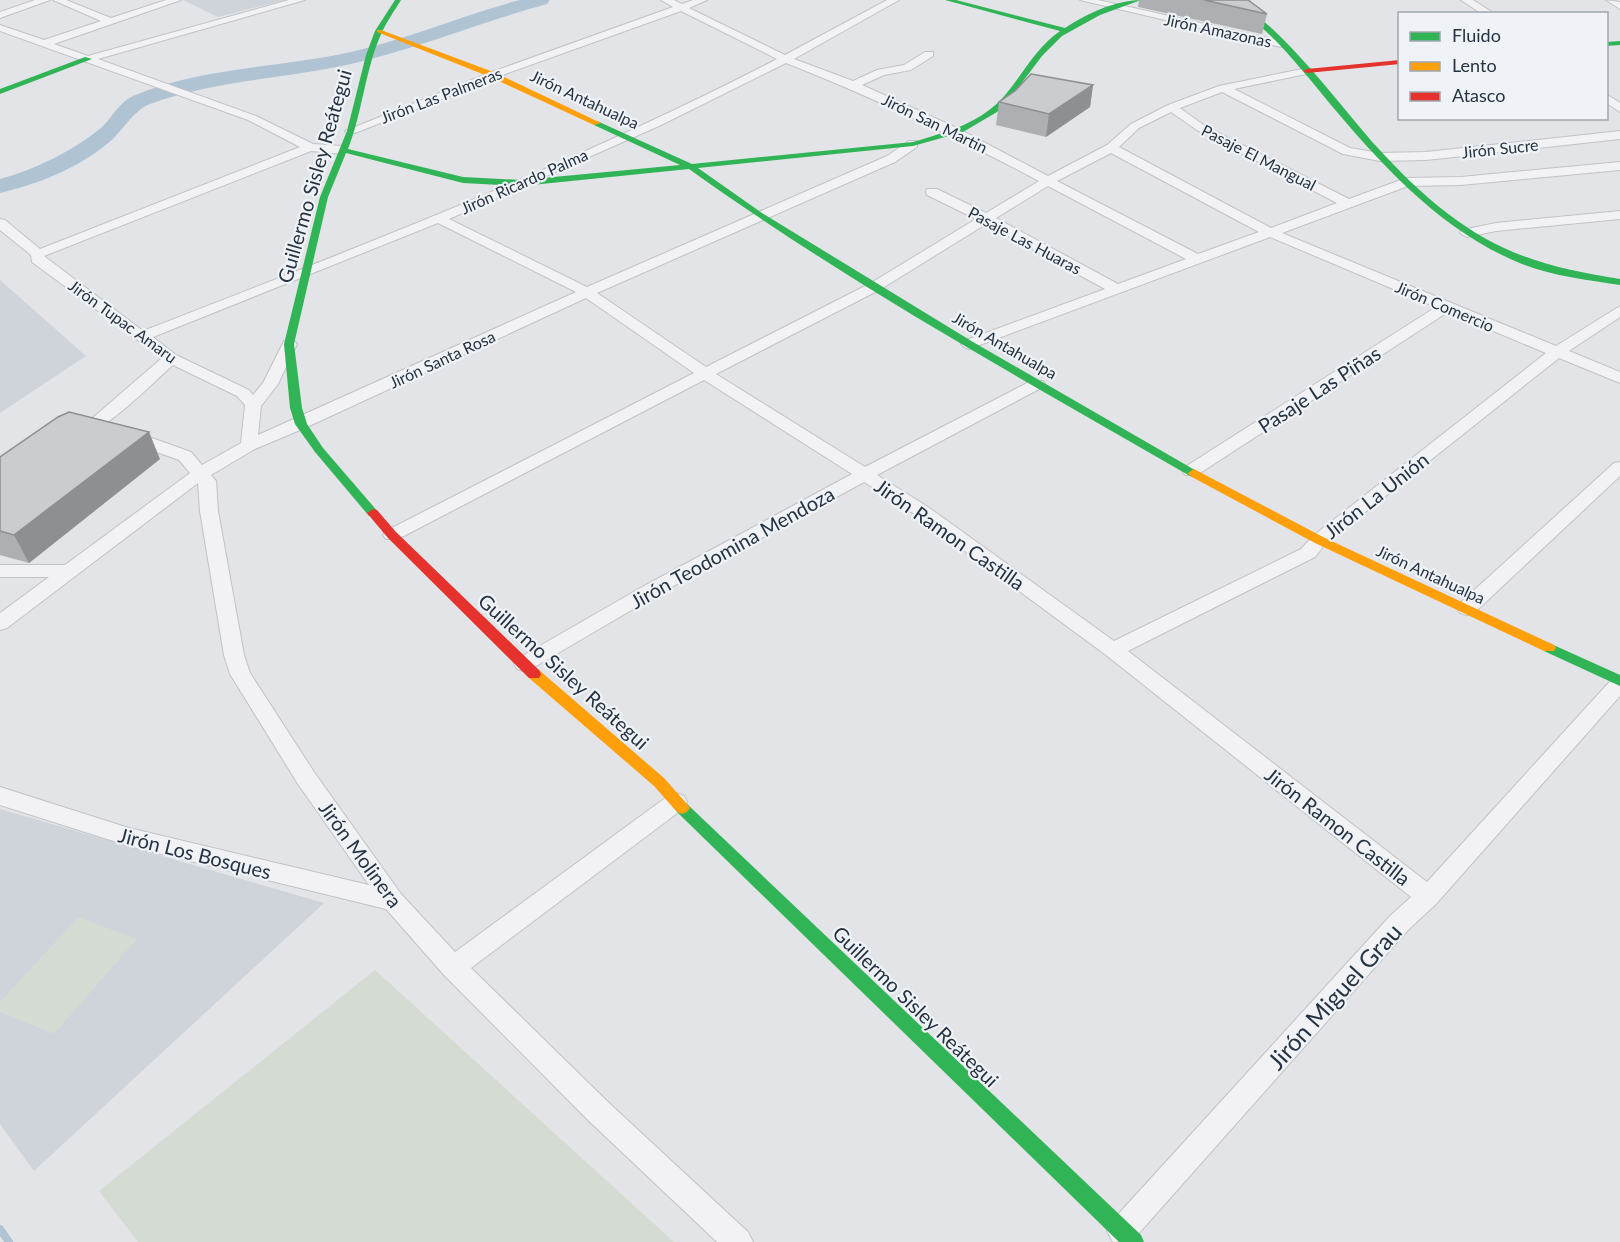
<svg xmlns="http://www.w3.org/2000/svg" width="1620" height="1242" font-family="Lato,sans-serif">
  <rect width="100%" height="100%" fill="#e2e4e7"/>
  <!-- built -->
  <g fill="#cfd4db">
    <polygon points="183,0 285,0 218,17"/>
    <polygon points="0,280 86,356 0,413"/>
    <polygon points="0,809 324,903 34,1171 0,1124"/>
  </g>
  <!-- green -->
  <g fill="#d3dbd2">
    <polygon points="78,917 137,939 54,1034 0,1012 0,1002"/>
    <polygon points="375,970 674,1242 138,1242 99,1191"/>
  </g>
  <g fill="none" stroke-linecap="round" stroke-linejoin="round">
    <!-- stream -->
    <polyline stroke="#afc3d3" stroke-width="8" points="0,1229 9,1242"/>
    <!-- river -->
    <path fill="#afc3d3" fill-rule="evenodd" d="M520,0H550L547,4C481,22 418,48 351,64C284,79 214,80 150,104C132,111 122,133 107,144C76,169 38,184 0,193V179C36,169 71,152 101,128C112,118 119,102 133,96C201,67 279,68 351,52C408,39 463,15 520,0Z"/>
    <defs>
      <g id="street">
        <polygon points="35,0 50,0 0,18 0,12"/>
        <path d="M53,0H66L111,18L166,0H181L54,44L88,56L289,0H305L98,59L256,116L313,144L342,146L348,150L342,154L311,151L44,256L143,331C357,248 573,165 777,59L681,11L497,77L355,133H347L345,131L489,73L673,7L661,0H674L682,4L693,0H707L689,8L785,55L887,0H899L794,59L853,81L877,70L904,65L925,52H933V56L911,70L884,75L862,85L959,129L1048,176L1107,145L1131,124L1168,105L1219,86L1307,68L1311,69V73L1234,89L1350,148L1380,153L1426,152L1620,131V139L1426,160L1380,161L1343,154L1222,92L1180,108L1205,126L1349,199L1406,178L1461,177L1620,162V170L1461,185L1408,186L1282,233L1556,346L1620,306V317L1569,351L1620,372V383L1559,358L1325,544L1315,557L1128,651L1427,882L1613,678L1620,676V696L1436,904L1408,930L1132,1241L1113,1242L1107,1231L1112,1221L1390,916L1411,897L1106,655L916,515L864,482L657,595L531,669L524,671L517,669L514,664L517,659L644,586L852,474L704,380L398,539H386L383,535L386,531L694,373L586,298L307,427L255,449L211,475L216,481L218,511L244,655L250,673L314,772L401,894L455,952L668,796L676,793L684,796L687,802L684,808L471,968L609,1103L748,1232L753,1242H717L589,1121L444,975L386,909L129,846L0,805V787L129,828L369,885L298,784L230,674L224,655L200,511L198,483L7,628L0,630V613L49,577H0V565H65L190,473L179,460L123,440L121,436L123,432H135L191,452L202,465L241,443L245,405L237,396L173,365C153,382 97,442 71,436L69,432L71,428L89,421L162,358L32,262L31,255L0,230V219L5,220L40,249L300,147L248,120L0,31V25L44,40L101,21ZM786,63C873,97 956,137 1039,181L986,213L937,189H927L926,192L927,195L976,219L871,283L706,367L597,293L895,162L917,147V141H909L887,156L587,287L449,219L659,126ZM1171,112L1197,130L1337,203L1271,228L1119,147L1139,128ZM1111,153L1259,232L1198,254L1057,181ZM1048,186L1186,259L1118,284L996,218ZM438,223L576,292L258,435L261,406L278,384L297,344L294,341H284L263,383L253,395L249,390L176,355L153,337ZM986,224L1105,289L964,341L961,344L964,347L969,349L1270,237L1436,307L1185,467L1182,471L1185,475H1197L1448,312L1546,353L1313,536L1301,549L1114,641L928,507L877,475L1043,387L1045,384L1043,381H1031L865,467L716,374L881,289Z"/>
        <polygon points="1080,0 1098,0 1281,41 1286,44 1281,47"/>
        <polygon points="1461,0 1473,0 1495,14 1482,14"/>
        <polygon points="1606,0 1620,2 1620,9"/>
        <polygon points="1606,94 1620,103 1620,112 1606,103"/>
        <polygon points="1620,211 1620,219 1496,231 1467,237 1460,233 1462,230 1496,223"/>
        <polygon points="1620,462 1620,476 1474,613 1467,615 1460,613 1457,608 1460,603 1614,463"/>
      </g>
    </defs>
    <!-- street casing -->
    <use href="#street" stroke="#c0c2c5" stroke-width="2"/>
    <!-- street -->
    <use href="#street" fill="#f2f2f4" fill-rule="evenodd"/>
    <!-- fast -->
    <g fill="#30b455" fill-rule="evenodd">
      <path d="M395,0H401C395,10 387,21 382,32C365,69 363,111 348,149L463,177L522,180L680,165L594,125L593,123L597,121L692,164L913,142C947,132 982,123 1006,94C1024,72 1036,48 1060,31L945,0H956L1065,28C1086,14 1116,0 1141,0L1100,15L1062,36L1042,56L1011,97L997,112L963,132L913,146L698,168L762,213L973,342L1200,473L1194,477L1190,476C1020,378 848,283 689,169L522,186L463,183L346,153L328,197L294,344L302,408L307,424L323,448L379,513L377,516H369L315,452L295,424L290,408L284,344L320,197L347,131L366,55L375,31Z"/>
      <path d="M1225,0C1263,0 1349,117 1377,147C1399,171 1422,194 1447,213C1503,256 1551,268 1620,279V285C1587,280 1553,276 1522,264C1443,232 1385,169 1331,105C1312,82 1293,58 1271,36C1257,22 1240,13 1225,0Z"/>
      <polygon points="1620,41 1620,45 1606,46 1606,42"/>
      <polygon points="85,57 92,59 0,94 0,89"/>
      <polygon points="1549,643 1620,675 1620,686 1544,651 1542,648"/>
      <polygon points="682,802 687,804 1141,1235 1144,1242 1119,1242 677,812 674,808 677,804"/>
    </g>
    <!-- slow -->
    <g fill="#ff9f0a" fill-rule="evenodd">
      <polygon points="377,30 381,30 496,73 601,123 594,125 490,77 377,32"/>
      <polygon points="1194,469 1323,537 1554,645 1556,648 1554,651 1544,651 1315,543 1190,476 1188,473"/>
      <polygon points="534,669 539,670 664,778 687,804 690,808 687,812 682,814 677,812 654,786 529,678 527,674 529,670"/>
    </g>
    <!-- jam -->
    <g fill="#e5322d" fill-rule="evenodd">
      <polygon points="1400,60 1400,64 1307,73 1303,71 1307,69"/>
      <polygon points="373,509 377,510 396,532 539,670 541,674 539,678 529,678 388,538 367,513"/>
    </g>
  </g>
  <!-- wall -->
  <g fill="#aeafb2">
    <polygon points="1139,0 1248,0 1267,14 1262,34 1138,7"/>
    <polygon points="1093,85 1090,107 1046,137 996,125 999,102"/>
    <polygon points="0,457 160,459 29,563 0,555"/>
  </g>
  <!-- shaded-wall -->
  <g fill="#8d8f91">
    <polygon points="1093,85 1090,107 1046,137 1049,114"/>
    <polygon points="149,432 160,459 29,563 14,535"/>
  </g>
  <!-- building -->
  <g fill="#cacccf" stroke="#8d8f91" stroke-width="1.5">
    <polygon points="1204,0 1248,0 1267,14"/>
    <polygon points="1031,74 1093,85 1049,114 999,102 1015,91"/>
    <polygon points="69,412 149,432 14,535 0,531 0,457 58,417"/>
  </g>
  <g text-anchor="middle" dominant-baseline="central" stroke-width="4.5" stroke-linejoin="round" paint-order="stroke">
    <!-- far-street labels -->
    <g font-size="16" fill="#273342" stroke="#eff3f7">
      <text transform="translate(1218 30) rotate(12)">Jirón Amazonas</text>
      <text transform="translate(441 95) rotate(-21)">Jirón Las Palmeras</text>
      <text transform="translate(585 99) rotate(25)">Jirón Antahualpa</text>
      <text transform="translate(935 123) rotate(26)">Jirón San Martin</text>
      <text transform="translate(1500 148) rotate(-6)">Jirón Sucre</text>
      <text transform="translate(1259 157) rotate(27)">Pasaje El Mangual</text>
      <text transform="translate(524 181) rotate(-24)">Jirón Ricardo Palma</text>
      <text transform="translate(1025 240) rotate(28)">Pasaje Las Huaras</text>
      <text transform="translate(1445 306) rotate(23)">Jirón Comercio</text>
      <text transform="translate(123 321) rotate(36)">Jirón Tupac Amaru</text>
      <text transform="translate(1005 345) rotate(30)">Jirón Antahualpa</text>
      <text transform="translate(442 359) rotate(-25)">Jirón Santa Rosa</text>
      <text transform="translate(1431 574) rotate(25)">Jirón Antahualpa</text>
    </g>
    <!-- street labels -->
    <g font-size="20" fill="#273342" stroke="#eff3f7">
      <text transform="translate(314 176) rotate(-74)">Guillermo Sisley Reátegui</text>
      <text transform="translate(1319 389) rotate(-33)">Pasaje Las Piñas</text>
      <text transform="translate(1376 495) rotate(-38)">Jirón La Unión</text>
      <text transform="translate(950 534) rotate(35)">Jirón Ramon Castilla</text>
      <text transform="translate(732 547) rotate(-29)">Jirón Teodomina Mendoza</text>
      <text transform="translate(564 671) rotate(42)">Guillermo Sisley Reátegui</text>
      <text transform="translate(1338 826) rotate(38)">Jirón Ramon Castilla</text>
      <text transform="translate(195 853) rotate(14)">Jirón Los Bosques</text>
      <text transform="translate(361 854) rotate(54)">Jirón Molinera</text>
      <text transform="translate(916 1006) rotate(44)">Guillermo Sisley Reátegui</text>
    </g>
    <!-- near-street labels -->
    <g font-size="24" fill="#273342" stroke="#eff3f7">
      <text transform="translate(1334 996) rotate(-48)">Jirón Miguel Grau</text>
    </g>
  </g>
  <!-- legend -->
  <rect x="1398" y="12" width="210" height="108" fill="#eff3f7" stroke="#9fa6af" stroke-width="1.5"/>
  <rect x="1410" y="32" width="30" height="9" fill="#30b455" stroke="#9fa6af" stroke-width="1.5"/>
  <text x="1452" y="42" font-size="18" fill="#273342">Fluido</text>
  <rect x="1410" y="62" width="30" height="9" fill="#ff9f0a" stroke="#9fa6af" stroke-width="1.5"/>
  <text x="1452" y="72" font-size="18" fill="#273342">Lento</text>
  <rect x="1410" y="92" width="30" height="9" fill="#e5322d" stroke="#9fa6af" stroke-width="1.5"/>
  <text x="1452" y="102" font-size="18" fill="#273342">Atasco</text>
</svg>
